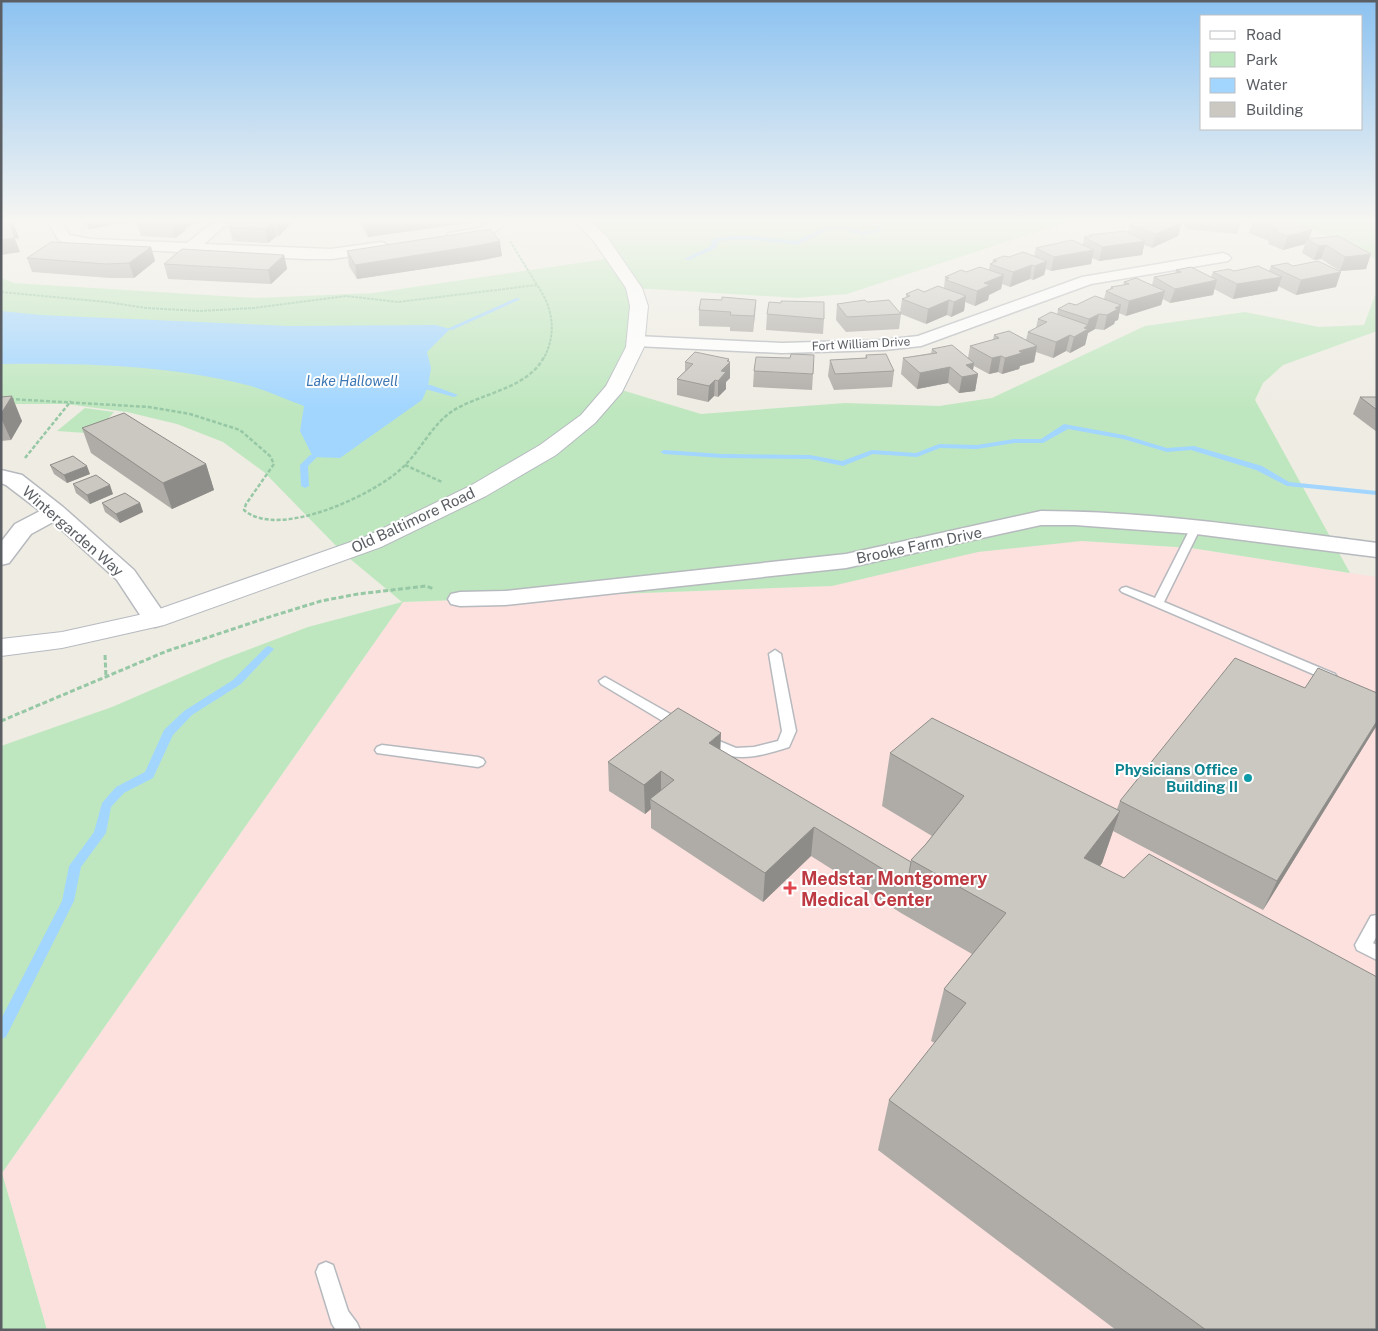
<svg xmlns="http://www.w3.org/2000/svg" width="1378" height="1331" font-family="'Public Sans',sans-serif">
  <rect width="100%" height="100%" fill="#eeece3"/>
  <!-- medical -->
  <polygon fill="#fce1de" points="1082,541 1191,548 1377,577 1377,1330 47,1330 2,1173 403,602 832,586 976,545"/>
  <!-- green -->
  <g fill="#bfe7bf">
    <polygon points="585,222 1067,222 847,294 797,298 635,288 639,306 615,388 701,414 845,403 939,406 992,398 1145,326 1245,312 1319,327 1364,325 1377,290 1377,331 1283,365 1263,383 1255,400 1350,573 1191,548 1082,541 978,552 832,586 403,602 2,1173 47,1330 1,1330 1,746 112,707 221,660 308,627 402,602 343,553 264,472 223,442 177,424 127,412 66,404 1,404 1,278 14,283 255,298 373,293 613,258"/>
    <polygon points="1294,222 1377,222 1377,265 1375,259 1349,245"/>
    <polygon points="85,408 114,412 104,423 101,434 57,431"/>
  </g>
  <!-- water -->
  <path fill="#a2d6ff" d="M1,311L41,315L289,326L436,325L450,329L427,352L431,368L428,387L422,400L340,458L313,457L300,431L304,406C285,399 266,390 247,385C166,365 84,363 1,364Z"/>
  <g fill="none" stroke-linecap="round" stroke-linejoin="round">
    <!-- stream -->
    <g fill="#a2d6ff" fill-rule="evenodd">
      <polygon points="873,222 879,222 882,231 863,236 845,230 826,231 797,245 744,239 718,241 716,248 689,260 684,259 711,246 712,240 715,238 744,235 796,241 825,227 845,226 863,232 877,229"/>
      <polygon points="1370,222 1377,222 1377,225 1371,223"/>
      <polygon points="516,298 521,299 452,330 447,329"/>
      <polygon points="425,385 431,385 458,395 454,397 425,389"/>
      <polygon points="1064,424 1124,435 1167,448 1194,446 1262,466 1289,482 1377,491 1377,495 1287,486 1256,470 1191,450 1167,452 1123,439 1068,429 1043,443 1014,443 977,449 940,448 917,457 873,454 843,466 810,459 722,458 664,454 660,452 664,450 722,454 810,455 842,461 872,450 916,453 939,444 977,445 1014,439 1041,439"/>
      <polygon points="310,455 316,455 317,457 308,466 309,486 305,488 301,486 300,465"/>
      <polygon points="269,646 274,649 272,651 241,684 192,715 173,735 153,778 124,793 111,807 106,833 81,867 74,901 6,1037 1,1039 1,1019 62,901 69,866 94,832 102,803 116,787 145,772 164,730 184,711 233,680 266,647"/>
    </g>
    <defs>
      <g id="lane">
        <polygon points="1196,524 1201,527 1164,602 1335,674 1337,677 1335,680 1327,680 1122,592 1120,590 1122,588 1126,587 1155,598 1191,527"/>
        <path d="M775,650L781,654L796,731L789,747C764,755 742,762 716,752C710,749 704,746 700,741L702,738L707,736L736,748L754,747L778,741L782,731L769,654Z"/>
        <polygon points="605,677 686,723 688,726 686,729 676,729 601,684 599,681"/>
        <polygon points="382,745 478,757 483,759 485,762 483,765 478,767 377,753 375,750 377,747"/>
        <polygon points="1377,915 1377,936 1373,943 1377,945 1377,960 1357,950 1355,945 1371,916"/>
        <polygon points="326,1262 333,1265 348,1311 357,1323 360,1330 336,1330 332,1324 316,1272 319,1265"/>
      </g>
      <g id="street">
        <polygon points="48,222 62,222 69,235 90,239 187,243 213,222 229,222 204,244 331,249 381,242 386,244 389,247 386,250 381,252 331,259 305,259 90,247 59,241"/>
        <path d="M491,222H506C495,237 466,243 449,239L447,236L449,233L480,228Z"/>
        <polygon points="1223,253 1228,255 1231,258 1228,261 1091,284 921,346 884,350 782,353 636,346 630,345 627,341 630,337 636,336 782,343 884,340 918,336 1082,277"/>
        <polygon points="1,470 22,475 63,507 134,570 168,619 164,624 155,627 146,624 117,580 53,522 31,534 9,563 1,565 1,542 15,524 40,511 6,485 1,483"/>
        <path d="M1041,511C1153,511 1265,529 1377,543V557L1196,534L1075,525H1041L846,568L505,605L460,606L451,604L448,599L451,594L460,592L505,591L846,554Z"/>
      </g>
      <polygon id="secondary" points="576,222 592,222 607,237 642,288 648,306 644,347 622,392 595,423 556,455 486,496 381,547 164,625 62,648 1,656 1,639 62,632 148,613 365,537 470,486 540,445 581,415 606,386 626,347 630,306 626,288 595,243"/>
    </defs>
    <!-- lane casing -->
    <use href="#lane" stroke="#b6b9be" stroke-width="3"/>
    <!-- street casing -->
    <use href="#street" stroke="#b6b9be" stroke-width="3"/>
    <!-- secondary casing -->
    <use href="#secondary" stroke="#b6bac0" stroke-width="2"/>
    <!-- path-far2 -->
    <g stroke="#97c8a5" stroke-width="2" stroke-dasharray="3 1" stroke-linecap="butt">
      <polyline points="510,241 537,285"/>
      <path d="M1,292L107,302L146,308L200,311L254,308L346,296L398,302L537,285C553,308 557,332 544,358"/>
    </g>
    <!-- path-far1 -->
    <g stroke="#97c8a5" stroke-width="2.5" stroke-dasharray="4 2" stroke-linecap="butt">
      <path d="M10,399L149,407L190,414L240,430L270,456L274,464L246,504L244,510C278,540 373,495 401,469C420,452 430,427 451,412C479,393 527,390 544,357"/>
      <polyline points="25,458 71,401"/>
      <polyline points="405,465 442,482"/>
    </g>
    <!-- path -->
    <g stroke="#97c8a5" stroke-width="3" stroke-dasharray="5 2.5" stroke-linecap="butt">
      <polyline points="105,655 106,677"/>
      <polyline points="1,721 167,651 266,618 321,601 358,594 426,586 434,589"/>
    </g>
    <!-- lane -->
    <use href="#lane" fill="#fff" fill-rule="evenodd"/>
    <!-- street -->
    <use href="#street" fill="#fff" fill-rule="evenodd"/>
    <!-- secondary -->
    <use href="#secondary" fill="#fff" fill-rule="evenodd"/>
  </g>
  <!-- wall -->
  <g fill="#afaca7">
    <polygon points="84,222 127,222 89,229"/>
    <polygon points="196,222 185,229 185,231 175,238 141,236 137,223"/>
    <polygon points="236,222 292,222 279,236 277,236 268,243 233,241 229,227"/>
    <polygon points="360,222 467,222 467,223 368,237 361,225"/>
    <polygon points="1137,222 1182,222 1178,236 1152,248 1144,245 1142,255 1099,261 1092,258 1091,264 1051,271 1046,269 1044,275 1033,280 1030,279 1010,287 1002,284 1001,289 989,295 988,300 975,306 965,302 964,311 951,317 947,315 926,324 901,314 899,329 846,332 836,320 837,304 867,302 900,313 902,299 906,298 906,294 944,288 945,277 966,272 989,270 990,264 992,263 993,260 1009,257 1034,256 1036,248 1083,244 1084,237 1089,237 1089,235 1128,232 1130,225"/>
    <polygon points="1183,222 1241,222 1237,234 1186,229"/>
    <polygon points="1252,222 1293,222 1309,239 1338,236 1366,269 1340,271 1321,259 1314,260 1302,253 1305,244 1283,250 1268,244 1269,241 1249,233"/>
    <polygon points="151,247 155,261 134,278 110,278 32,272 27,258"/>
    <polygon points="347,251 502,256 483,260 357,279 349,266"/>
    <polygon points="284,255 287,269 271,284 168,279 164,264"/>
    <polygon points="1271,266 1336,287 1296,295 1278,286 1277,291 1233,299 1214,289 1213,295 1170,303 1163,299 1161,305 1126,316 1119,313 1118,320 1115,321 1114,324 1104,330 1095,329 1088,333 1085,345 1070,353 1066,351 1053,358 1036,352 1034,362 1020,366 1019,369 1002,374 998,372 989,374 974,366 973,370 978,374 975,391 959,393 948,383 917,389 901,374 903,358 931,353 932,349 968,358 970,346 993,340 994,335 1026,340 1028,332 1036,328 1038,319 1057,315 1058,309 1104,299 1106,291 1110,289 1111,287 1123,285 1124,282 1152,285 1154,277 1175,274 1176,270 1211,277 1213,272 1234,271 1269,271"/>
    <polygon points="756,300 753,332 730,331 730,327 699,326 699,310"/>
    <polygon points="767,314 824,319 823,334 766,330"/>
    <polygon points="866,355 894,371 892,387 834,390 828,376 830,360 865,358"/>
    <polygon points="685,362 730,362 730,378 726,382 726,389 718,397 714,396 708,402 677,395 677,379 685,371"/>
    <polygon points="754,371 813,374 812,390 753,387"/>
    <polygon points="1,397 22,421 11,440 1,441"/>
    <polygon points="1360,397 1377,397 1377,432 1353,414"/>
    <polygon points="82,428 206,464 214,490 172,509 91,453"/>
    <polygon points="50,465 90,474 67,483 54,474"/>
    <polygon points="73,484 113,494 90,504 76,493"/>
    <polygon points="102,503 140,503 143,512 120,523 105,512"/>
    <polygon points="1305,688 1377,693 1377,725 1263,910 1113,831 1102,863 1100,866 1377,1330 1116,1330 878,1150 889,1100 935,1043 931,1041 944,989 972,954 901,913 811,856 763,902 651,828 651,809 645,814 609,791 608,762 720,750 911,862 911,860 926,844 932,836 882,806 890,753 1117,809 1120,801"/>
  </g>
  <!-- shaded-wall -->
  <g fill="#8e8c88">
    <polygon points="87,222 127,222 89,229"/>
    <polygon points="175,222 196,222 185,229 185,231 175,238 172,225"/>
    <polygon points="274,222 277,236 268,243 265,229"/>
    <polygon points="276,222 292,222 279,236"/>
    <polygon points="371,222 467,222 467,223 368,237 366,223"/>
    <polygon points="1182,222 1178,236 1152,248 1156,234"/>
    <polygon points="14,224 19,238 15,239 20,252 1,255 1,240 10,225"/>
    <polygon points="1312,230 1309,240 1307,239 1305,244 1283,250 1288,236"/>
    <polygon points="500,241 502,256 483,260 357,279 355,265"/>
    <polygon points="1145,241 1142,255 1099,261 1102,247"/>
    <polygon points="1326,245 1321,259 1314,260 1319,246"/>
    <polygon points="151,247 155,261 134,278 129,263"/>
    <polygon points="1094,250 1091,264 1051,271 1054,257"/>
    <polygon points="1371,254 1366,269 1340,271 1345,257"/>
    <polygon points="284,255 287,269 271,284 268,270"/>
    <polygon points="1047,261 1044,275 1033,280 1035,266"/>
    <polygon points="1032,265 1030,279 1010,287 1013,272"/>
    <polygon points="1341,272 1336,287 1296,295 1301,280"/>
    <polygon points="1004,275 1001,289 989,295 988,300 975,306 977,291 984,283"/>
    <polygon points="1282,277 1277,291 1233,299 1237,284"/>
    <polygon points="1217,280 1213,295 1170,303 1175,289"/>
    <polygon points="1165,291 1161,305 1126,316 1129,301"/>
    <polygon points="966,296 964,311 951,317 954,302"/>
    <polygon points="756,300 755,315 753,332 754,316"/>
    <polygon points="949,300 947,315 926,324 928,309"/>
    <polygon points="1121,305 1118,320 1115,321 1114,324 1104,330 1107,315 1115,308"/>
    <polygon points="1099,314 1095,329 1088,333 1085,345 1070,353 1074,337 1087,326 1089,319"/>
    <polygon points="1070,335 1066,351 1053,358 1056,342"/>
    <polygon points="1037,346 1034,362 1020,366 1019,369 1002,374 1005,358 1019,351"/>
    <polygon points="1001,356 998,372 989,374 992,358"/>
    <polygon points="729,359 729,364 730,362 730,378 726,382 726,389 718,397 718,381 721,371 727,361"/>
    <polygon points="974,363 972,375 978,374 975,391 959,393 962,377 966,365"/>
    <polygon points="950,367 948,383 917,389 920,373"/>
    <polygon points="715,380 714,396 708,402 709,386"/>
    <polygon points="12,396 22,421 11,440 1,418 1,414"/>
    <polygon points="206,464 214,490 172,509 163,483"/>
    <polygon points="87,466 90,474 67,483 64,475"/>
    <polygon points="110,485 113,494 90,504 87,495"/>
    <polygon points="140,503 143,512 120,523 116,514"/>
    <polygon points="1377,721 1377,725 1263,910 1277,881"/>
    <polygon points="721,733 720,761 709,743"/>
    <polygon points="661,771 661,800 650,799 651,809 645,814 644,785"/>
    <polygon points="1120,811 1102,863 1067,910 1084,858"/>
    <polygon points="814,827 811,856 763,902 765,873"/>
  </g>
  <!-- building -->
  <g fill="#cbc8c2" stroke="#8e8c88">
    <polygon points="1,222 13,222 14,224 10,225 15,238 1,240"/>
    <polygon points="137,222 175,222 172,225 137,223"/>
    <polygon points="236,222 273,222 265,229 229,227"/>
    <polygon points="1139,222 1182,222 1156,234 1130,225"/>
    <polygon points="1261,222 1293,222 1312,230 1288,236 1272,230 1278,229"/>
    <polygon points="490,229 500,241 481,245 355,265 347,251"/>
    <polygon points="1125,231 1145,241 1102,247 1084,237 1092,236 1089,235"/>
    <polygon points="1338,236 1371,254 1345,257 1326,245 1319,246 1307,239"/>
    <polygon points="1072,240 1094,250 1054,257 1036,248"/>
    <polygon points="51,242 151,247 129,263 106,264 27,258"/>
    <polygon points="182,249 284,255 268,270 164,264"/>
    <polygon points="1023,252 1047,261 1035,266 1032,265 1013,272 990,264 997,261 993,260 1004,256 1009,257"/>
    <polygon points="1318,261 1341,272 1301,280 1271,266 1287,263 1293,266"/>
    <polygon points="1258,266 1282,277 1237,284 1213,272 1229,269 1234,271"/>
    <polygon points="980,267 1004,275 984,283 990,285 977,291 946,280 949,278 945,277 961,270 966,272"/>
    <polygon points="1191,267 1217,280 1175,289 1154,277 1181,272 1176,270"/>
    <polygon points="1136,278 1165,291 1129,301 1106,291 1113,288 1111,287 1129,284 1124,282"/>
    <polygon points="938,286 966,296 954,302 949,300 928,309 902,299 910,296 906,294 918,289 924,292"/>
    <polygon points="1095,296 1121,305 1115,308 1118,309 1107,315 1099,314 1089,319 1058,309 1069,303 1076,305"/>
    <polygon points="722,297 756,300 754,316 730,315 731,312 699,310 701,299 722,300"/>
    <polygon points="865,300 867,302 889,300 901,314 847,317 837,304"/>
    <polygon points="781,301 824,302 824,319 767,314 769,302 781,303"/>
    <polygon points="1051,312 1088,325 1084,328 1088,329 1074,337 1070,335 1056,342 1028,332 1047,322 1038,319"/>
    <polygon points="1009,331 1037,346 1019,351 1022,353 1005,358 1001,356 992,358 970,346 999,338 994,335"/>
    <polygon points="952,345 974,363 966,365 978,374 962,377 950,367 920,373 903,358 937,353 932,349"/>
    <polygon points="695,352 729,359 727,361 730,362 721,371 726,372 718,381 715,380 709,386 677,379 693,364 685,362"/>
    <polygon points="791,354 814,355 813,374 754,371 756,357 790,358"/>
    <polygon points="886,354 894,371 835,374 830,360 867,358 866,355"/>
    <polygon points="12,396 1,414 1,397"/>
    <polygon points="1360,397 1377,397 1377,410"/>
    <polygon points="124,413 206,464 163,483 82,428"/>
    <polygon points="73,456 87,466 64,475 50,465"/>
    <polygon points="96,475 110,485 87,495 73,484"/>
    <polygon points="125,493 140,503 116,514 102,503"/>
    <polygon points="1235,658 1305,688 1318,668 1377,693 1377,721 1277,881 1120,801"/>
    <polygon points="678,708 721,733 709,743 911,862 907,884 814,827 765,873 650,799 674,780 661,771 644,785 608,762"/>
    <polygon points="932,718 1120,811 1084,858 1124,878 1149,854 1377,977 1377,1330 1206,1330 889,1100 966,1003 944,989 1006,913 911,860 926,844 964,796 890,753"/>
  </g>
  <!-- sky -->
  <linearGradient id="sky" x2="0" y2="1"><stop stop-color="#8cc2f1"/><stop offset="0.54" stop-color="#f7f6f2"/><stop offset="1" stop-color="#f7f6f2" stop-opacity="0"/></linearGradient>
  <rect width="1378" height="409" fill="url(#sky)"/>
  <!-- markers -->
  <circle fill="#0f9aa8" stroke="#fff" stroke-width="2" cx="1248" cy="778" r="5"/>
  <path fill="#e0444e" stroke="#fff" stroke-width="2" d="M787.5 880.5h5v5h5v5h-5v5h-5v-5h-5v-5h5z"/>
  <g text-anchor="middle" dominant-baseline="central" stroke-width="4" stroke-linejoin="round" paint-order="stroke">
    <!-- far-street labels -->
    <g font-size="12" fill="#5b5f64" stroke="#fff">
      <text transform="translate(861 344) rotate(-3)">Fort William Drive</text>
    </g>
    <!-- far-water labels -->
    <g font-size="14" font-style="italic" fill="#3c77b4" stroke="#fff">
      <text x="352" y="381">Lake Hallowell</text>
    </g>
    <!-- street labels -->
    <g font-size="15" fill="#5b5f64" stroke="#fff">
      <text transform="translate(413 520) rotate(-25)">Old Baltimore Road</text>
      <text transform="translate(73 531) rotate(41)">Wintergarden Way</text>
      <text transform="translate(919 545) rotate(-12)">Brooke Farm Drive</text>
    </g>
    <!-- culture labels -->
    <g font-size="15" font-weight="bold" fill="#0d838f" stroke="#fff" text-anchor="end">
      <text x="1238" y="769">Physicians Office<tspan x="1238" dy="17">Building II</tspan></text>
    </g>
    <!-- near-health labels -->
    <g font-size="18" font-weight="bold" fill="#be3a42" stroke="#fff" text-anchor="start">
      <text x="801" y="878">Medstar Montgomery<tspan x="801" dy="21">Medical Center</tspan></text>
    </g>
  </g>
  <!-- border -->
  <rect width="1378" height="1331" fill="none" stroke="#5b5f64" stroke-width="5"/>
  <!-- legend -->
  <rect x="1200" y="15" width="162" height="115" fill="#ffffff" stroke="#bdbfc1"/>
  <rect x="1210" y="31" width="25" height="8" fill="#ffffff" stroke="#bdbfc1"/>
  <text x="1246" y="40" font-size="15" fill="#5b5f64">Road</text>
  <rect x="1210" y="52" width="25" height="15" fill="#bfe7bf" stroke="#bdbfc1"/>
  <text x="1246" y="65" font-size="15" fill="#5b5f64">Park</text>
  <rect x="1210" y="78" width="25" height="15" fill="#a2d6ff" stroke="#bdbfc1"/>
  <text x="1246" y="90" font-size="15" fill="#5b5f64">Water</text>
  <rect x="1210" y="102" width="25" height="15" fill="#cbc8c2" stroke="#bdbfc1"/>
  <text x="1246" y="115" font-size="15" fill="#5b5f64">Building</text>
</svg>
